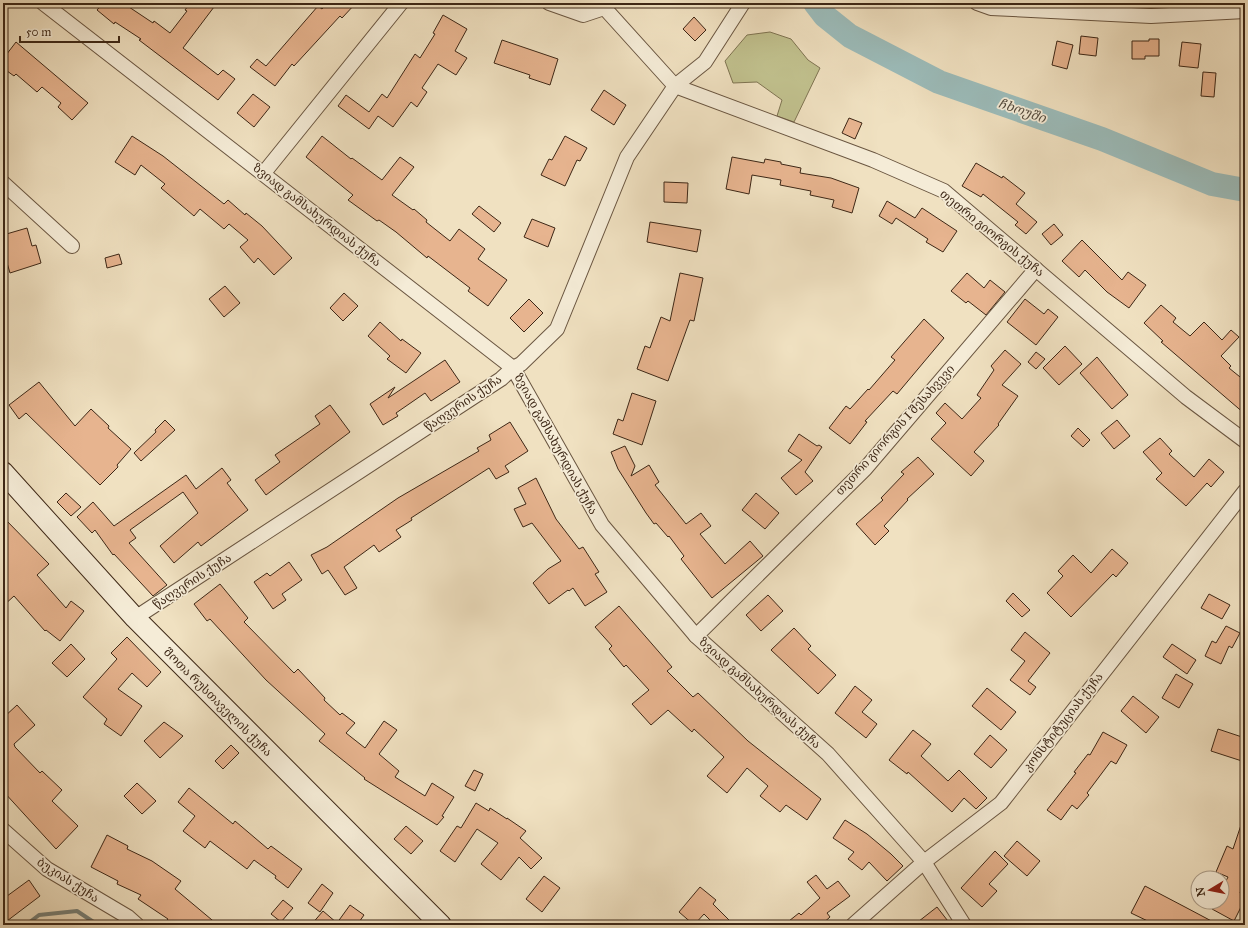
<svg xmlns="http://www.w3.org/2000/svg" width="1248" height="928" font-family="'IM FELL Great Primer','Noto Serif Georgian',serif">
  <rect width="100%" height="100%" fill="#f0e1c1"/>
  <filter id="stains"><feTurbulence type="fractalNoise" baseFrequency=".005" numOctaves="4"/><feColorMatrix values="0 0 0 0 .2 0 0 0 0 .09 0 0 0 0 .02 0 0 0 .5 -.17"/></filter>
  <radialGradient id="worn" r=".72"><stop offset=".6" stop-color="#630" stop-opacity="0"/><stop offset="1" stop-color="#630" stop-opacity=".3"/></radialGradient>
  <!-- green -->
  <polygon fill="#c1c18e" stroke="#7f7452" points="770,32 791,39 808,60 820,68 794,122 777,116 782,100 757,82 733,83 725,61 747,35"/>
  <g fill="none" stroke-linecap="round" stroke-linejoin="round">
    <!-- stream -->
    <polyline stroke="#768078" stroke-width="4" points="26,925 39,915 77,911 98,925"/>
    <!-- river -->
    <polyline stroke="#9cbcba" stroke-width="24" points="815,3 825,16 850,36 939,82 1102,139 1212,184 1245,190"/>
  </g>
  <!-- building -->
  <g fill="#e7b48f" stroke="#3d2716">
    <polygon points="103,3 123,3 153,23 154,21 170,33 187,11 185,10 190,3 217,3 183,48 218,75 223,70 235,79 218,100 139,40 141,39 115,22 114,24 97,10"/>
    <polygon points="327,3 356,3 342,18 340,16 294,66 292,64 275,86 250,67 257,59 266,66 318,6 322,9"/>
    <polygon points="443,15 467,29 455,51 467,58 456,75 438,64 422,88 427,92 417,107 411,102 393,127 378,116 369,129 338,106 346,95 369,112 382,94 387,98 415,54 420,58 435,34 433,33"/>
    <polygon points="694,17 706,30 695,41 683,29"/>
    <polygon points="1081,36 1098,38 1096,56 1079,54"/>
    <polygon points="1149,39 1159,39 1159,56 1145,56 1145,59 1132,59 1132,41 1149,41"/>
    <polygon points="502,40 558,59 550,85 529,78 530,75 494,63"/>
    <polygon points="1057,41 1073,45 1067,69 1052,65"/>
    <polygon points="16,42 88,103 72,120 58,107 61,103 42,87 37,92 16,74 14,76 3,68 3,59"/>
    <polygon points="1182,42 1201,44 1198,68 1179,66"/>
    <polygon points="1203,72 1216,73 1214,97 1201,96"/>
    <polygon points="604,90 626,105 614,125 591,110"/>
    <polygon points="253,94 270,107 254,127 237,113"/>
    <polygon points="849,118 862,123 855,139 842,133"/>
    <polygon points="132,136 163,156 224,204 228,200 245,215 246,213 262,226 292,258 274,275 258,258 254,263 240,247 248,240 229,224 224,229 200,209 194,216 161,188 165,184 141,165 135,175 115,162"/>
    <polygon points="322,136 351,159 352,158 382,180 400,157 414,167 392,195 413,210 414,209 427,220 426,222 450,241 459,229 485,249 478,259 507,280 488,306 468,291 470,288 428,256 427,258 396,232 379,220 377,221 348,200 353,195 306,157"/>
    <polygon points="565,136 587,148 580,161 577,160 565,186 541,175 549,159 552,160"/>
    <polygon points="732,157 764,163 765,159 781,162 781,164 801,168 800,173 831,178 859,188 852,213 832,207 834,200 810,195 811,191 780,185 781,180 752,175 749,194 726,189"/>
    <polygon points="976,163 1002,178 1003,176 1025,193 1016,204 1037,222 1026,234 1015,225 1018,222 983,194 981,197 962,186"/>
    <polygon points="664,182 688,183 687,203 664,202"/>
    <polygon points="887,201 915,218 922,208 957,231 943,252 926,242 928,239 896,218 892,224 879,216"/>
    <polygon points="479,206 501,223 494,232 472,214"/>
    <polygon points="532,219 555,228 548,247 524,237"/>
    <polygon points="650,222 701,230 697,252 647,242"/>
    <polygon points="1054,224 1063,235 1051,245 1042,234"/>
    <polygon points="27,228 32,246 36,245 41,263 10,273 3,249 3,235"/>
    <polygon points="1082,240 1122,280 1128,272 1146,285 1129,308 1107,292 1085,270 1079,277 1062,261"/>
    <polygon points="119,254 122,264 107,268 105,258"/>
    <polygon points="680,273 703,278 694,321 690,320 668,381 637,369 645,346 650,348 661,317 670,321"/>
    <polygon points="967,273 984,288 990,280 1005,292 986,315 968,301 966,303 951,291"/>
    <polygon points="225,286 240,303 224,317 209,299"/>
    <polygon points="344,293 358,306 343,321 330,308"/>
    <polygon points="529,299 543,313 524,332 510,318"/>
    <polygon points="1025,299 1044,314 1048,309 1058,317 1036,345 1007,322"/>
    <polygon points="1161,305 1176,318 1173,322 1190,336 1204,322 1222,340 1231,330 1239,337 1221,356 1231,366 1229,368 1245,381 1245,414 1161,342 1163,341 1144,323"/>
    <polygon points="924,319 944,338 897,394 893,391 865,421 867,422 850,444 829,428 846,406 850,409 868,389 869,390 895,360 891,357"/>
    <polygon points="380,322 401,341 402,339 421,353 406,373 387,359 390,356 368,336"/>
    <polygon points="1065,346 1082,364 1059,385 1043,368"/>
    <polygon points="1005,350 1021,364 1002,385 1018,396 998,424 999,425 974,452 984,461 971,476 931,439 946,423 936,413 945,403 962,419 981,398 977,395 994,370 991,366"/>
    <polygon points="1036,352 1045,359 1036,369 1028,362"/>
    <polygon points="1097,357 1128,395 1112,409 1080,373"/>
    <polygon points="445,360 460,382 431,401 425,393 396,413 398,416 383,425 370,404 395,387 388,398"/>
    <polygon points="39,382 75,426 91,409 109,426 108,428 131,449 117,465 118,467 100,485 26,413 19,419 9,405"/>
    <polygon points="632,393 656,401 642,445 613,434 618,419 623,421"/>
    <polygon points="330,405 350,432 266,495 255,480 280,462 275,455 320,424 315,416"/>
    <polygon points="165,420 175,430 141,461 134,453 156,432 155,430"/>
    <polygon points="1117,420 1130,436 1114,449 1101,433"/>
    <polygon points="510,422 528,451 505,466 509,472 496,479 489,468 411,518 412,520 396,530 401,537 379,552 374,545 344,567 357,588 345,595 328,570 322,574 311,555 327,547 398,498 479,451 477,448 491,440 489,435"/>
    <polygon points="1078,428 1090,440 1083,447 1071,436"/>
    <polygon points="799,434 817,446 819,445 822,447 805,472 813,481 796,495 781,478 802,460 788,451"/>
    <polygon points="1160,438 1172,451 1169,454 1194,477 1209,459 1224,472 1211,487 1207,483 1186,506 1156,479 1162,473 1143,452"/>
    <polygon points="625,446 635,466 631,476 649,465 659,482 655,485 686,524 701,513 711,526 700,534 725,564 750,541 763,556 712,598 681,559 684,556 669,536 668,537 656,523 654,524 646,513 618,469 611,452"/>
    <polygon points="918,457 934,474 907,499 908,500 884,526 889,531 875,545 856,524 883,500 881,498 904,474 901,472"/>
    <polygon points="222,468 231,480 227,483 248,510 201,546 198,542 174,563 160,546 198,513 183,492 130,530 136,538 129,543 167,585 153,596 114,554 113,555 95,530 92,533 77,517 93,502 114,526 186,475 196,489"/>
    <polygon points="536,478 556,519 579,549 583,547 599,572 595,574 607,592 585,606 573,588 569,591 568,590 549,604 533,583 548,569 561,561 532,523 523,527 514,509 526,504 518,488"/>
    <polygon points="66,493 81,507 71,516 57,502"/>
    <polygon points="756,493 779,513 765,529 742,510"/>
    <polygon points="3,517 49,564 37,575 66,608 71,601 84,611 60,641 46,630 45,631 14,596 3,606"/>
    <polygon points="1112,549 1128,563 1116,577 1113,574 1071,617 1047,593 1063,576 1058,571 1073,555 1091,573"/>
    <polygon points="289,562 302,580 282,594 286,600 273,609 254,582 267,573 270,576"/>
    <polygon points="220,584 248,618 244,622 294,673 298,669 325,698 324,700 340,715 342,713 355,723 346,733 365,748 384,721 397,730 379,754 399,771 395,777 425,796 432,783 454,797 442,816 444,817 437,825 364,779 365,778 319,741 325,734 266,680 210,619 207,621 194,604"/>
    <polygon points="1013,593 1030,610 1022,617 1006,601"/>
    <polygon points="1209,594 1230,605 1222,619 1201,608"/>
    <polygon points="768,595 783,611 761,631 746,615"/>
    <polygon points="619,606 672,667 667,671 693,697 698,693 748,741 821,799 807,820 786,805 780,812 760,796 768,786 747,768 727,793 707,776 724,757 694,729 692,732 668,710 651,725 632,704 649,690 626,665 624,667 609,649 612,646 595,627"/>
    <polygon points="1226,626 1240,633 1232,648 1229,646 1221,664 1205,656 1212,641 1216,643"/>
    <polygon points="794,628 811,646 808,649 836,675 818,694 771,650"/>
    <polygon points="1025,632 1050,653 1028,681 1036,687 1030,695 1010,680 1025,661 1011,650"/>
    <polygon points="127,637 161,672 147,687 132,673 118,689 142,706 121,736 104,724 107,719 83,697 117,659 111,653"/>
    <polygon points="71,644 85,659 67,677 52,663"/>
    <polygon points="1172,644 1196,660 1187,674 1163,657"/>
    <polygon points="1176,674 1193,684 1179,708 1162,698"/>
    <polygon points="855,686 872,700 862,712 877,724 866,738 835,713"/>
    <polygon points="987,688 1016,712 1001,730 972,706"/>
    <polygon points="1133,696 1159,717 1146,733 1121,711"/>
    <polygon points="17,705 35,725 14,744 15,747 40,773 42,771 62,790 52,801 78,826 56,849 3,791 3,718"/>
    <polygon points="164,722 183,736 160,758 144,741"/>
    <polygon points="1218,729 1245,738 1245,762 1211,751"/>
    <polygon points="913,730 931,744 921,756 948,781 959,770 987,798 976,809 964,798 952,812 908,772 907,774 889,760"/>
    <polygon points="1103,732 1127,745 1116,764 1111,761 1087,793 1089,795 1077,809 1072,805 1061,820 1047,810 1076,773 1074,772 1088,754 1090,755"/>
    <polygon points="990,735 1007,750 991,768 974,754"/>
    <polygon points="231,745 239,753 223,769 215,761"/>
    <polygon points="474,770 483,774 475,791 465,786"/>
    <polygon points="137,783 156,801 142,814 124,796"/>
    <polygon points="189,788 233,824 235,821 268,849 271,846 302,869 288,888 275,878 276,876 254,860 247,869 210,841 205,848 183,831 195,816 178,802"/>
    <polygon points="476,803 489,811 490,808 507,819 507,818 526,831 520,838 542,858 531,869 519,857 501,880 481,864 498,843 477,829 455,862 440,851 457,826 461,828"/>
    <polygon points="1243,819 1245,820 1245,882 1240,893 1245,896 1245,899 1234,921 1212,909 1216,902 1222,902 1222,889 1228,877 1216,872 1227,846 1233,849"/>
    <polygon points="845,820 867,834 891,854 903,866 887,881 869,862 862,870 848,859 854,852 833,838"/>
    <polygon points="406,826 423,841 411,854 394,839"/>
    <polygon points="107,835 128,846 127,849 152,861 181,881 175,889 218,925 163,925 168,919 138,899 141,895 117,884 118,881 91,867"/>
    <polygon points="1017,841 1040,861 1027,876 1004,856"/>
    <polygon points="995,851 1008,864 989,884 997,891 982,907 961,888"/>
    <polygon points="816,875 827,889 838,881 850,896 827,913 830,917 821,925 784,925 799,913 801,915 820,898 807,882"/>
    <polygon points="544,876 560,888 542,912 526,899"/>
    <polygon points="29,880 40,896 3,924 3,899"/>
    <polygon points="322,884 333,893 320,912 308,903"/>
    <polygon points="1145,886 1185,907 1219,925 1156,925 1131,913"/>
    <polygon points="700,887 716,900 713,904 734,925 715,925 704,914 694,925 679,912"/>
    <polygon points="283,900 293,908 281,922 271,914"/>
    <polygon points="350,905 364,915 357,925 311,925 323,911 337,923"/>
    <polygon points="937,907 951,925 914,925"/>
  </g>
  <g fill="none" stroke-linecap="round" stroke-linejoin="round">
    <defs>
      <g id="minor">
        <polyline points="43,3 513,368 602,525 696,636 828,754 924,862 964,925"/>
        <polyline points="549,3 583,15 604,8"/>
        <polyline points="600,3 675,86 873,160 944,191 1186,397 1245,441"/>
        <polyline points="977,3 991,8 1151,16 1245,11"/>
        <polyline points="263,172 267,169 401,3"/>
        <polyline points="3,183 72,246"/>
        <polyline points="135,618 501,379 513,368 521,364 557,329 627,157 675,86 705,62 743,3"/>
        <polyline points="696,636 865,469 1036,269"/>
        <polyline points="3,830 47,869 128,917 137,925"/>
        <polyline points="853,925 924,862 1001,803 1245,491"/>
      </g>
      <polyline id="secondary" points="3,472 135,618 441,925"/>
    </defs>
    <!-- minor casing -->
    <use href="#minor" stroke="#6a5641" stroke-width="16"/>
    <!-- secondary casing -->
    <use href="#secondary" stroke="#3d2716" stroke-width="22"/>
    <!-- minor -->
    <use href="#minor" stroke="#f5ecd7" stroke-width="14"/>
    <!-- secondary -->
    <use href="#secondary" stroke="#f5ecd7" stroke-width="20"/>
  </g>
  <g text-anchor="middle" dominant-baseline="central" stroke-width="3.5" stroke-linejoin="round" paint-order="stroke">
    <!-- street labels -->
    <g font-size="12" fill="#3d2716" stroke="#f5ecd7">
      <text transform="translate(317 215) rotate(38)">ზვიად გამსახურდიას ქუჩა</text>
      <text transform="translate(992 233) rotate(39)">თეთრი გიორგის ქუჩა</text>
      <text transform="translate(463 403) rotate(-34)">წაღვერის ქუჩა</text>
      <text transform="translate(895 430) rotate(-48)">თეთრი გიორგის I შესახვევი</text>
      <text transform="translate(556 444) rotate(61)">ზვიად გამსახურდიას ქუჩა</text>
      <text transform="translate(192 581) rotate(-33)">წაღვერის ქუჩა</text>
      <text transform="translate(760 693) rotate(42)">ზვიად გამსახურდიას ქუჩა</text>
      <text transform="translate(218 702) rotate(45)">შოთა რუსთაველის ქუჩა</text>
      <text transform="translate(1063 722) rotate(-52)">კონსტიტუციას ქუჩა</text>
      <text transform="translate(68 880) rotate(33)">ბუკიას ქუჩა</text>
    </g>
    <!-- water labels -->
    <g font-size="13" font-style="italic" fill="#554c3f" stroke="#f5ecd7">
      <text transform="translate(1022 111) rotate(19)">ჩხოუში</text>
    </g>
  </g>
  <!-- margin -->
  <rect width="1248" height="928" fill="none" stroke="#f0e1c1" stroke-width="16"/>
  <rect x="4" y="4" width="1240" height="920" fill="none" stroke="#3d2716" stroke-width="2"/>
  <rect x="8" y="8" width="1232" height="912" fill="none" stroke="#3d2716"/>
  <!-- north arrow -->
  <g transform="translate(1210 890) rotate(260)"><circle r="19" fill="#f5ecd7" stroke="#ab9d8a"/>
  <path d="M0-3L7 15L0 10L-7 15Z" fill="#8f2418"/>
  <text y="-6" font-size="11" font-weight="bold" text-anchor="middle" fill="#3d2716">N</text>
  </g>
  <!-- scale -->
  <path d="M20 36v6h99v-6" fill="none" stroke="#3d2716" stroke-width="2"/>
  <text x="26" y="36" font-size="12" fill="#3d2716" stroke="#f5ecd7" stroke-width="3" paint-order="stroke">50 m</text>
  <rect width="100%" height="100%" filter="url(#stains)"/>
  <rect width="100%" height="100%" fill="url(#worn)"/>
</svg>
